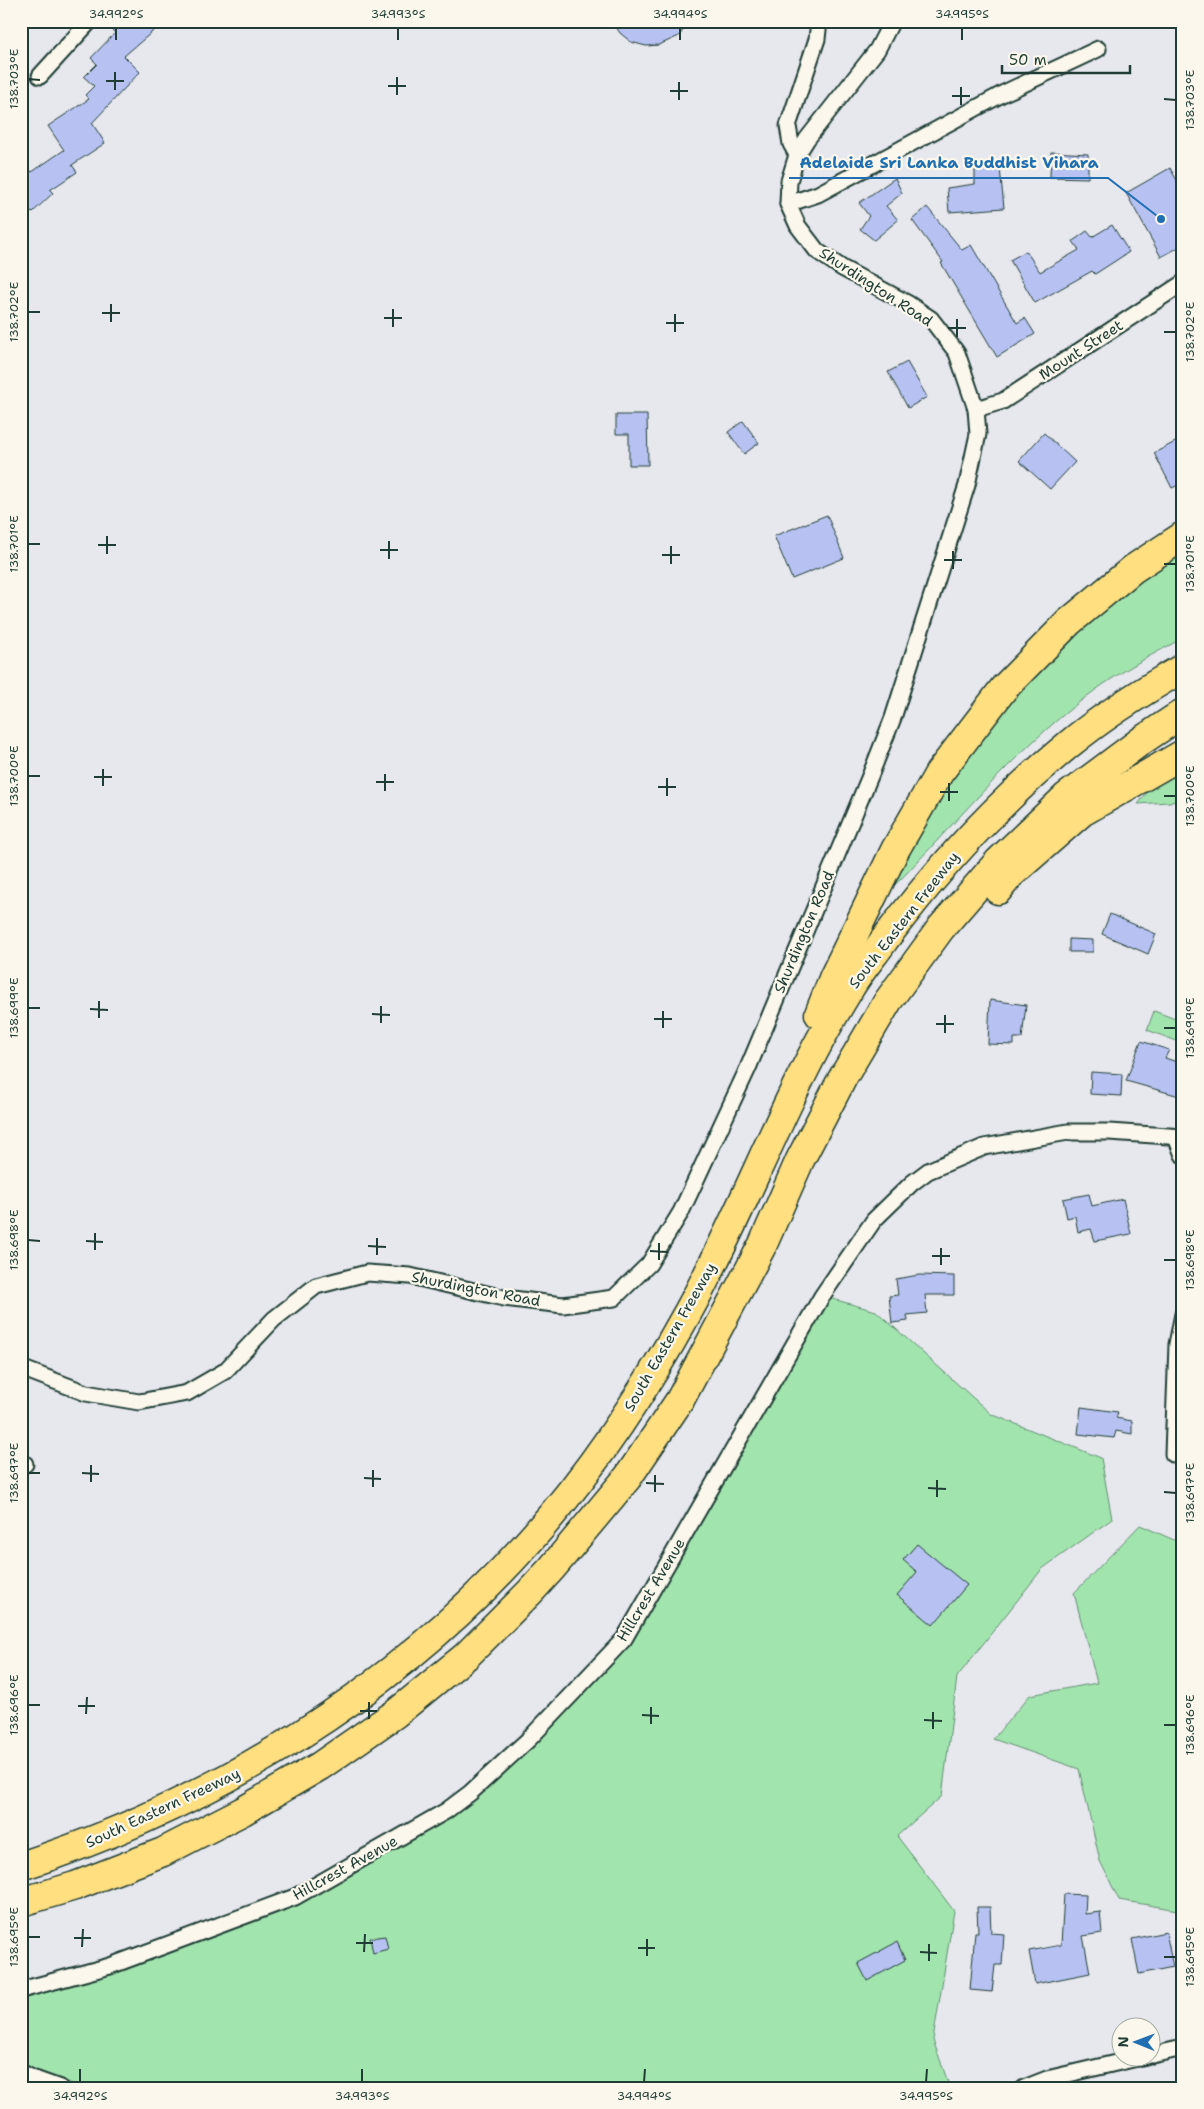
<svg xmlns="http://www.w3.org/2000/svg" width="1204" height="2109" font-family="'Shantell Sans',sans-serif">
  <rect width="100%" height="100%" fill="#e7e7ee"/>
  <filter id="ink" filterUnits="userSpaceOnUse"><feTurbulence type="fractalNoise" baseFrequency=".02" numOctaves="2"/><feDisplacementMap in="SourceGraphic" scale="10" xChannelSelector="R" yChannelSelector="G"/><feConvolveMatrix kernelMatrix="1 2 1 2 8 2 1 2 1" color-interpolation-filters="sRGB"/></filter>
  <g filter="url(#ink)">
    <!-- green -->
    <g fill="#a2e4ae" stroke="#609071">
      <path d="M1183,548V638C1155,653 1127,668 1101,686C1024,740 964,814 899,881L886,892L936,799L993,716L1084,624Z"/>
      <polygon points="1183,769 1183,801 1138,804 1150,789"/>
      <polygon points="1154,1011 1183,1022 1182,1043 1147,1030"/>
      <polygon points="822,1296 876,1311 991,1414 1101,1458 1112,1519 1042,1569 957,1677 942,1796 897,1836 954,1911 933,2040 950,2088 88,2088 21,2069 21,1990 295,1897 456,1804 624,1639"/>
      <polygon points="1140,1525 1183,1544 1183,1911 1119,1900 1100,1861 1079,1769 993,1739 1030,1695 1097,1683 1074,1593"/>
    </g>
    <!-- building -->
    <g fill="#b7c2f3" stroke="#1f3d34">
      <polygon points="122,21 165,21 124,56 140,72 92,123 105,143 72,165 77,172 50,190 53,193 32,213 21,203 21,160 32,172 64,150 48,126 89,99 85,95 94,86 84,77 97,64 91,58 115,33 112,30"/>
      <polygon points="612,21 690,21 679,36 659,45 646,46 631,42 620,33"/>
      <polygon points="1051,152 1088,154 1088,178 1050,177"/>
      <polygon points="1000,168 1004,208 949,212 947,188 975,184 975,170"/>
      <polygon points="1170,168 1183,191 1183,245 1161,257 1126,193"/>
      <polygon points="895,178 902,193 886,206 898,220 874,240 860,229 869,216 859,203"/>
      <polygon points="927,207 962,250 971,245 1017,323 1025,318 1035,334 997,357 941,263 943,262 912,220"/>
      <polygon points="1112,225 1129,252 1095,274 1092,271 1035,303 1010,260 1026,251 1040,272 1079,250 1073,241 1087,231 1092,237"/>
      <polygon points="907,362 927,397 908,408 888,372"/>
      <polygon points="616,415 647,415 648,465 629,465 629,434 616,434"/>
      <polygon points="743,421 759,443 744,454 728,432"/>
      <polygon points="1044,433 1075,462 1050,489 1019,461"/>
      <polygon points="1183,438 1183,483 1172,488 1154,453"/>
      <polygon points="827,515 844,558 792,579 774,536"/>
      <polygon points="1110,914 1156,934 1148,954 1102,934"/>
      <polygon points="1069,939 1093,940 1093,952 1069,952"/>
      <polygon points="990,1000 1026,1005 1022,1038 1014,1038 1014,1045 988,1044"/>
      <polygon points="1141,1041 1169,1050 1165,1058 1183,1064 1183,1097 1126,1081"/>
      <polygon points="1091,1072 1122,1074 1121,1096 1090,1094"/>
      <polygon points="1089,1194 1092,1206 1123,1199 1131,1234 1095,1241 1091,1229 1078,1232 1075,1216 1067,1218 1063,1199"/>
      <polygon points="919,1275 954,1276 954,1295 925,1295 927,1313 907,1315 908,1321 892,1323 889,1296 898,1295 896,1279"/>
      <polygon points="1081,1407 1118,1412 1116,1418 1132,1421 1132,1434 1116,1431 1114,1438 1078,1434"/>
      <polygon points="917,1544 967,1585 933,1625 897,1595 917,1572 903,1560"/>
      <polygon points="1064,1894 1086,1895 1085,1914 1100,1912 1102,1933 1083,1936 1090,1973 1035,1984 1029,1951 1061,1945"/>
      <polygon points="977,1907 990,1907 991,1933 1004,1934 1002,1965 995,1965 992,1992 970,1990 975,1932 978,1932"/>
      <polygon points="1166,1932 1173,1967 1139,1974 1132,1939"/>
      <polygon points="385,1936 388,1949 373,1953 370,1938"/>
      <polygon points="897,1942 905,1960 867,1981 858,1963"/>
    </g>
    <g fill="none" stroke-linecap="round" stroke-linejoin="round">
      <defs>
        <g id="street">
          <polyline points="40,76 90,21"/>
          <polyline points="797,155 791,144 788,126 817,39 819,21"/>
          <polyline points="788,204 818,194 1004,93 1098,49"/>
          <polyline points="976,409 1003,401 1183,283"/>
          <polyline points="1176,1137 1183,1155"/>
          <polyline points="21,1368 86,1393 139,1402 187,1393 225,1371 274,1319 316,1286 367,1273 410,1276 504,1298 563,1305 614,1298 649,1264 681,1212 748,1068 870,776 893,718 967,485 978,434 976,409 957,353 931,319 907,303 842,268 817,251 798,226 788,204 789,181 797,155 807,139 877,50 892,21"/>
          <polyline points="1173,1454 1177,1344 1183,1314"/>
          <polyline points="21,1464 25,1464"/>
          <polyline points="21,1990 110,1966 295,1897 446,1811 470,1793 529,1739 624,1639 822,1296 874,1220 912,1183 928,1171 984,1147 1068,1132 1109,1132 1183,1137"/>
          <polyline points="1152,2055 1183,2048"/>
          <polyline points="21,2072 32,2078 60,2088"/>
          <polyline points="1024,2088 1047,2079 1146,2056"/>
        </g>
        <g id="highway">
          <polyline points="998,890 1010,875 1082,812 1183,754"/>
          <polyline points="819,1014 834,976 895,850 939,773 1004,688 1069,622 1133,569 1183,536"/>
          <path d="M21,1866C215,1803 396,1692 531,1539C592,1471 644,1392 688,1312C746,1207 786,1091 850,988C860,971 874,955 885,939C938,868 1000,801 1068,745C1103,716 1143,691 1183,668"/>
          <polyline points="21,1902 75,1886 163,1852 243,1811 320,1766 395,1714 466,1656 530,1592 552,1568 628,1477 680,1400 763,1244 800,1160 842,1079 888,1001 941,928 999,861 1066,797 1141,741 1183,713"/>
        </g>
      </defs>
      <!-- street casing -->
      <use href="#street" stroke="#1f3d34" stroke-width="19"/>
      <!-- highway casing -->
      <use href="#highway" stroke="#1f3d34" stroke-width="31"/>
      <!-- street -->
      <use href="#street" stroke="#fbf7ec" stroke-width="15"/>
      <!-- highway -->
      <use href="#highway" stroke="#ffdf80" stroke-width="28"/>
    </g>
  </g>
  <!-- ticks -->
  <path fill="none" stroke="#1f3d34" stroke-width="2" d="M116,40V28M398,40V28M680,40V28M962,40V28M28,79L40,80M106,81H124M388,86H406M115,90V72M670,91H688M397,95V77M952,96H970M1164,99L1176,100M679,100V82M961,105V87M28,312H40M102,313H120M384,318H402M111,322V304M666,323H684M393,327V309M948,328H966M675,332V314M1164,332H1176M957,337V319M28,544H40M98,545H116M380,550H398M107,554V536M662,555H680M389,559V541M944,560H962M671,564V546M1164,564H1176M953,569V551M28,776H40M94,777H112M376,782H394M103,786V769M658,787H676M385,791V774M940,792H958M667,796V778M1164,796H1176M949,801V783M28,1008H40M90,1009L108,1010M372,1014L390,1015M99,1018V1001M654,1019H672M381,1023V1006M936,1024H954M663,1028V1011M1164,1028H1176M945,1033V1015M28,1240L40,1241M86,1241L103,1242M368,1246L386,1247M95,1250V1233M650,1251L668,1252M377,1255V1238M932,1256H950M659,1260V1243M1164,1260H1176M941,1265V1248M28,1473H40M82,1473L99,1474M364,1478L381,1479M91,1482V1465M646,1483L664,1484M373,1487V1470M928,1488L946,1489M655,1492V1475M1164,1492L1176,1493M937,1497V1480M28,1705H40M78,1706H95M360,1711H377M86,1714L87,1697M642,1715L659,1716M369,1719V1702M924,1720L942,1721M651,1724V1707M1164,1725H1176M933,1729V1712M28,1937H40M74,1938H91M356,1943H373M82,1947L83,1929M638,1948H655M364,1952L365,1934M920,1952L937,1953M647,1956V1939M1164,1957H1176M929,1961V1944M80,2082V2069M362,2082V2069M644,2082L645,2069M926,2082L927,2069"/>
  <g text-anchor="middle" dominant-baseline="central" stroke-width="4.5" stroke-linejoin="round" paint-order="stroke">
    <!-- street labels -->
    <g font-size="15" fill="#1f3d34" stroke="#fbf7ec">
      <text transform="translate(876 287) rotate(33)">Shurdington Road</text>
      <text transform="translate(1081 350) rotate(-33)">Mount Street</text>
      <text transform="translate(904 920) rotate(-52)">South Eastern Freeway</text>
      <text transform="translate(804 932) rotate(-67)">Shurdington Road</text>
      <text transform="translate(476 1289) rotate(11)">Shurdington Road</text>
      <text transform="translate(670 1337) rotate(-60)">South Eastern Freeway</text>
      <text transform="translate(651 1590) rotate(-59)">Hillcrest Avenue</text>
      <text transform="translate(163 1808) rotate(-25)">South Eastern Freeway</text>
      <text transform="translate(345 1868) rotate(-29)">Hillcrest Avenue</text>
    </g>
  </g>
  <!-- callouts -->
  <path fill="none" stroke="#1f6fb2" stroke-width="2" d="M1161 219L1108 178H789"/>
  <circle fill="#1f6fb2" stroke="#fbf7ec" stroke-width="2" cx="1161" cy="219" r="5"/>
  <g font-size="16" text-anchor="middle" font-weight="bold" fill="#1f6fb2" stroke="#fbf7ec" stroke-width="4.5" stroke-linejoin="round" paint-order="stroke">
    <text x="949" y="168">Adelaide Sri Lanka Buddhist Vihara</text>
  </g>
  <!-- margin -->
  <rect width="1204" height="2109" fill="none" stroke="#fbf7ec" stroke-width="55"/>
  <!-- north arrow -->
  <g transform="translate(1136 2042) rotate(271)"><circle r="24" fill="#fbf7ec" stroke="#a3ada2"/>
  <path d="M0-4L9 19L0 12L-9 19Z" fill="#1f6fb2"/>
  <text y="-8" font-size="14" font-weight="bold" text-anchor="middle" fill="#1f3d34">N</text>
  </g>
  <!-- scale -->
  <path d="M1002 65v8h128v-8" fill="none" stroke="#1f3d34" stroke-width="2.5"/>
  <text x="1009" y="65" font-size="15" fill="#1f3d34" stroke="#fbf7ec" stroke-width="4" paint-order="stroke">50 m</text>
  <rect x="28" y="28" width="1148" height="2054" fill="none" stroke="#1f3d34" stroke-width="2"/>
  <g font-size="12" text-anchor="middle" fill="#1f3d34">
    <text x="116" y="18">34.992°S</text>
    <text x="398" y="18">34.993°S</text>
    <text x="680" y="18">34.994°S</text>
    <text x="962" y="18">34.995°S</text>
    <text transform="translate(14 79) rotate(-90)" y="4">138.703°E</text>
    <text transform="translate(1190 100) rotate(-90)" y="4">138.703°E</text>
    <text transform="translate(14 312) rotate(-90)" y="4">138.702°E</text>
    <text transform="translate(1190 332) rotate(-90)" y="4">138.702°E</text>
    <text transform="translate(14 544) rotate(-90)" y="4">138.701°E</text>
    <text transform="translate(1190 564) rotate(-90)" y="4">138.701°E</text>
    <text transform="translate(14 776) rotate(-90)" y="4">138.700°E</text>
    <text transform="translate(1190 796) rotate(-90)" y="4">138.700°E</text>
    <text transform="translate(14 1008) rotate(-90)" y="4">138.699°E</text>
    <text transform="translate(1190 1028) rotate(-90)" y="4">138.699°E</text>
    <text transform="translate(14 1240) rotate(-90)" y="4">138.698°E</text>
    <text transform="translate(1190 1260) rotate(-90)" y="4">138.698°E</text>
    <text transform="translate(14 1473) rotate(-90)" y="4">138.697°E</text>
    <text transform="translate(1190 1493) rotate(-90)" y="4">138.697°E</text>
    <text transform="translate(14 1705) rotate(-90)" y="4">138.696°E</text>
    <text transform="translate(1190 1725) rotate(-90)" y="4">138.696°E</text>
    <text transform="translate(14 1937) rotate(-90)" y="4">138.695°E</text>
    <text transform="translate(1190 1957) rotate(-90)" y="4">138.695°E</text>
    <text x="80" y="2100">34.992°S</text>
    <text x="362" y="2100">34.993°S</text>
    <text x="644" y="2100">34.994°S</text>
    <text x="926" y="2100">34.995°S</text>
  </g>
</svg>
